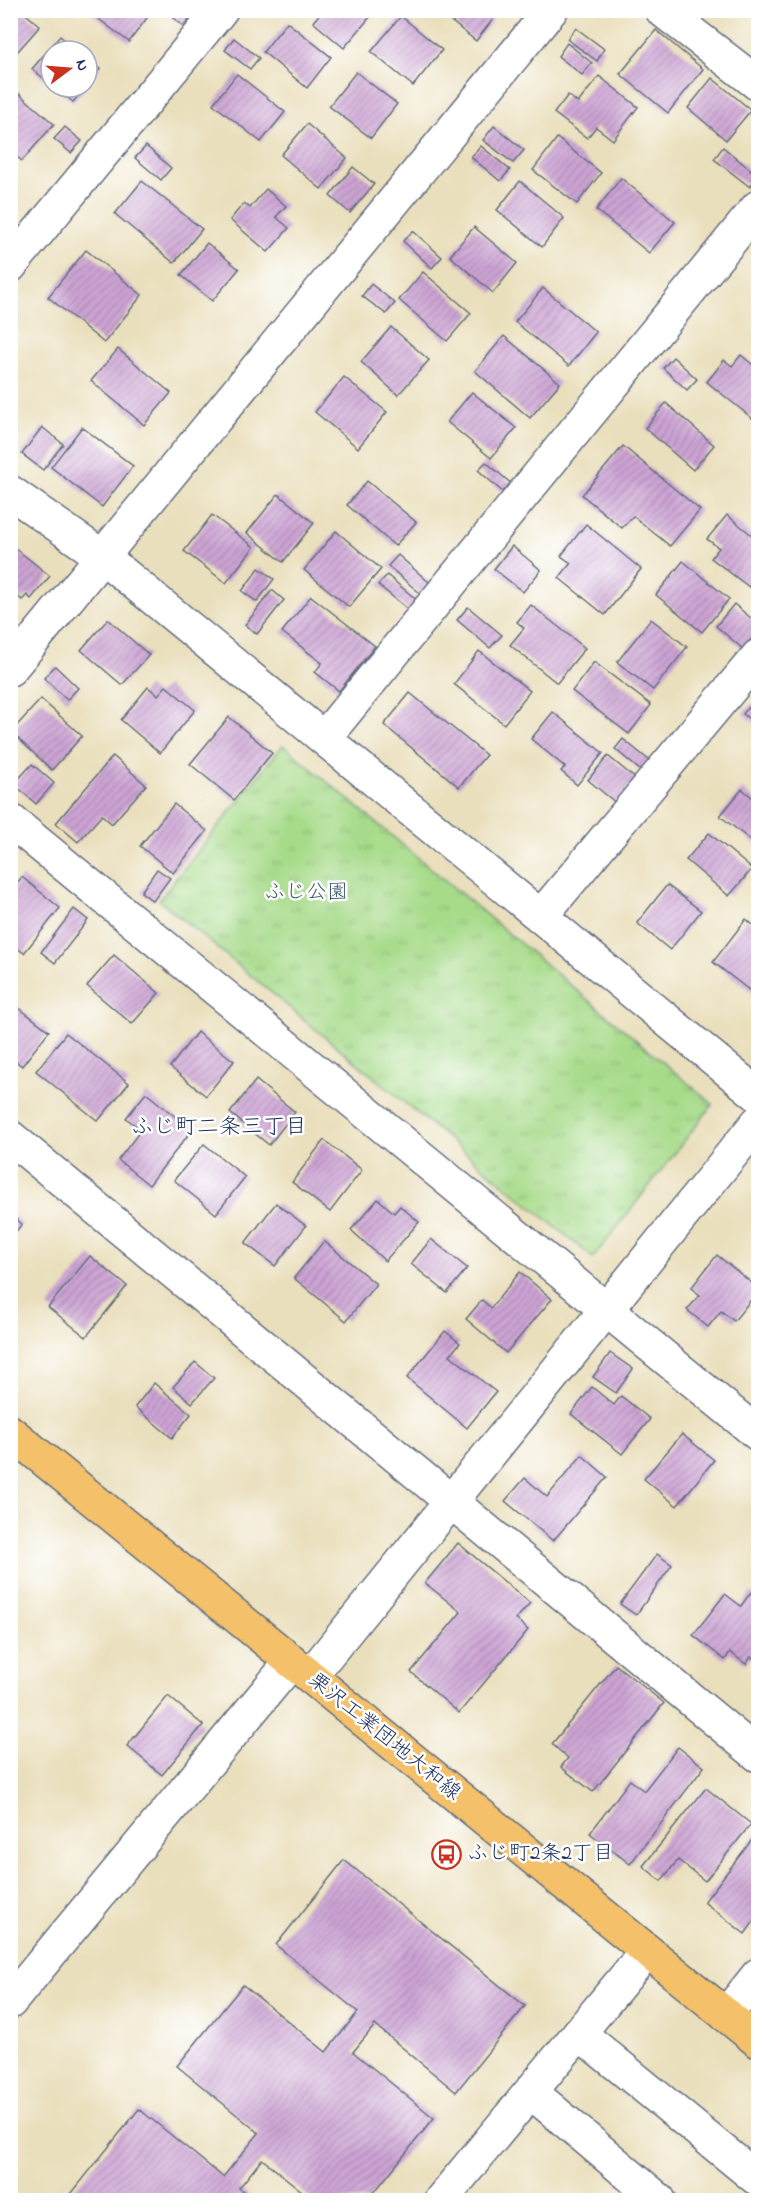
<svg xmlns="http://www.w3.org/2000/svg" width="769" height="2211" font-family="'Indie Flower','Klee One',sans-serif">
  <defs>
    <pattern id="park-tufts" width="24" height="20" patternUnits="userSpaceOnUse" patternTransform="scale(1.5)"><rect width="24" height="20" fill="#a7db8a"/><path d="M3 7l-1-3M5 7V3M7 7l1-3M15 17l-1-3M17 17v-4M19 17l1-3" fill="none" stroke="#8fbc7a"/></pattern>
    <pattern id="building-hatch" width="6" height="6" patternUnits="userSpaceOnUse" patternTransform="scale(1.5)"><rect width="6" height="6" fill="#cda4d4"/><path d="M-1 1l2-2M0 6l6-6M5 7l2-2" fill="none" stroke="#a686af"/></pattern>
  </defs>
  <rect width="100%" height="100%" fill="#fff"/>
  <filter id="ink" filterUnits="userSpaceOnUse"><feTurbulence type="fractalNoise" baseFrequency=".0167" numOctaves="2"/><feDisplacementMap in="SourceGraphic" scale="12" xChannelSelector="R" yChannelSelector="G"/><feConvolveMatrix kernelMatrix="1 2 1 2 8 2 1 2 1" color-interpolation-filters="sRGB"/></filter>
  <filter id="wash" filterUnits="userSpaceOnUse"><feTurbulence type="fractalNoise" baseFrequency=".008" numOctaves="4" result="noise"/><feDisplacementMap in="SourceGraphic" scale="24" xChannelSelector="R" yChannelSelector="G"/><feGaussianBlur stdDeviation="1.35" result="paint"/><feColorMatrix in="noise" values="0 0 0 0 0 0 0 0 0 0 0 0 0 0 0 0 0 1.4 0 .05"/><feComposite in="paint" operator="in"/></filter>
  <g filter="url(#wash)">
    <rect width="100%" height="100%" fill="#eadfbc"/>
    <!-- park -->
    <polygon fill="url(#park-tufts)" stroke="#618574" stroke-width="1.5" points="283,745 713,1104 593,1258 159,900"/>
    <g id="blocks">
      <!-- building -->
      <g fill="url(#building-hatch)">
        <polygon points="10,10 21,10 40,26 10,60"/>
        <polygon points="87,10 153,10 129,42"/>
        <polygon points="165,10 197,10 183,26"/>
        <polygon points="323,10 376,10 344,48 313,22"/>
        <polygon points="437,10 500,10 476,41"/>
        <polygon points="401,16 442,50 413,86 371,52"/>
        <polygon points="287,22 331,57 307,88 263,52"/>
        <polygon points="576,28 604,49 597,61 567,39"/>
        <polygon points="656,30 703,69 668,113 620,74"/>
        <polygon points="60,36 78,51 51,51 51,84 32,69"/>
        <polygon points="234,38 259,58 250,69 225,50"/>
        <polygon points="567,43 592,63 582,75 558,56"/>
        <polygon points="87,58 100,69 87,85"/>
        <polygon points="356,72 397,104 371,138 329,106"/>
        <polygon points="237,74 285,112 261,142 213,104"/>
        <polygon points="599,76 638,107 613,140 596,127 587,138 554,113 568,95 578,103"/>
        <polygon points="712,78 751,110 726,140 688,108"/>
        <polygon points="55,87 86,87 73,102"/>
        <polygon points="16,91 54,124 22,161 10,151 10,98"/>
        <polygon points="307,124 347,158 321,189 281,155"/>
        <polygon points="494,126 524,150 513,163 483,140"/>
        <polygon points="65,127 82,141 71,153 54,139"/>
        <polygon points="557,138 601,173 577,204 533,170"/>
        <polygon points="146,146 171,168 161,180 135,158"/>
        <polygon points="481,146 510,170 500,181 471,157"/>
        <polygon points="723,147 758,176 750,187 714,159"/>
        <polygon points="353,167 374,184 350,213 330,196"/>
        <polygon points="621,178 675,222 649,253 596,210"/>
        <polygon points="142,181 202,229 174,263 115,214"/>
        <polygon points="520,181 564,218 542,247 497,210"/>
        <polygon points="266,189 286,206 276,217 289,228 268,252 230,220 244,203 250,208"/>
        <polygon points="474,227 517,263 493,293 450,256"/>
        <polygon points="413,231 442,257 432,268 403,241"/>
        <polygon points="207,243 239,269 212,301 181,275"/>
        <polygon points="86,250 142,295 104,343 48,297"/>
        <polygon points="423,272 471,313 447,341 399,300"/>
        <polygon points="371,284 395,303 386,314 362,296"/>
        <polygon points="543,288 596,332 569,366 515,322"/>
        <polygon points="391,327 429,360 398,395 361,362"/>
        <polygon points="504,336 560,383 530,418 475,371"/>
        <polygon points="118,349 171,393 144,425 91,381"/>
        <polygon points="741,355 758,369 758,423 707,382 724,360 732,366"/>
        <polygon points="673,357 697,379 687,390 663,368"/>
        <polygon points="344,377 387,412 358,448 315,412"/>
        <polygon points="472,392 516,428 491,458 447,422"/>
        <polygon points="666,403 714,445 693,470 645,428"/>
        <polygon points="42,427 63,444 43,470 22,454"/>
        <polygon points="82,427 133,466 102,507 51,467"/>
        <polygon points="623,446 700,510 670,546 633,516 622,528 582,495"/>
        <polygon points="486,462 514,486 506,495 478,470"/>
        <polygon points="367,481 416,522 395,546 347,505"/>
        <polygon points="278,494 314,523 283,562 247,533"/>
        <polygon points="212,515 254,547 226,583 184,551"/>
        <polygon points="727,515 758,540 758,575 749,587 711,558 719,548 707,539"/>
        <polygon points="586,524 641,569 605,615 559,578 571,563 561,556"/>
        <polygon points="336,531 381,569 349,607 304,570"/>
        <polygon points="10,544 50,576 31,599 27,595 22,600 10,590"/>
        <polygon points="512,546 541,570 523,592 494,569"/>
        <polygon points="398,555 430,583 421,594 388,566"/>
        <polygon points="683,561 729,599 702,632 656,595"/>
        <polygon points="259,568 274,579 257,602 242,591"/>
        <polygon points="387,575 417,600 409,610 378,585"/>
        <polygon points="272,590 284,600 257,634 245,625"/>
        <polygon points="311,596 375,646 339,691 315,672 322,663 282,632"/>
        <polygon points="734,604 758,624 758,631 743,649 716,626"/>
        <polygon points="531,605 585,648 557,683 510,645 524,628 517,622"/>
        <polygon points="468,607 502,635 490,648 457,620"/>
        <polygon points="108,619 149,655 122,685 81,650"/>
        <polygon points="651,619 687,647 653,690 617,662"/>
        <polygon points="479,651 530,691 504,724 454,684"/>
        <polygon points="594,662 651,705 629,734 572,691"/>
        <polygon points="55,666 78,688 67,700 44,678"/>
        <polygon points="166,686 195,710 160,753 121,720 148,687 158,695"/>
        <polygon points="410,693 486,755 459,787 384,725"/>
        <polygon points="41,699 82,736 52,770 11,732"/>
        <polygon points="752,703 758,709 758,726 743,714"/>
        <polygon points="553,712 603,753 577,785 561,771 565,767 531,739"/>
        <polygon points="229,717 272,753 234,800 190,764"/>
        <polygon points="623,739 650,761 641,771 615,749"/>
        <polygon points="113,756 146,785 112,824 102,815 78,842 56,823"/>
        <polygon points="608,756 636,779 616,803 588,780"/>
        <polygon points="32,764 54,783 36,804 14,784"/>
        <polygon points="742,789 758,802 758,846 720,816"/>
        <polygon points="174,804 207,831 173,873 140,846"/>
        <polygon points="709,833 752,869 729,896 686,860"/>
        <polygon points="157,869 170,878 153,901 141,892"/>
        <polygon points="22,877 60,908 24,953 10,943 10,891"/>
        <polygon points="667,885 701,911 670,950 637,923"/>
        <polygon points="74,909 88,920 55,963 41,952"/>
        <polygon points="746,919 758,929 758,997 713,962"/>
        <polygon points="114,955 159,993 132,1024 87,986"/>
        <polygon points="10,1001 49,1031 22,1066 10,1057"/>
        <polygon points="197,1032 234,1061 206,1096 170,1067"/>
        <polygon points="66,1033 129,1083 98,1121 36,1071"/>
        <polygon points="256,1080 295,1112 269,1145 230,1113"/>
        <polygon points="146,1093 192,1130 149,1185 118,1160 141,1130 126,1118"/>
        <polygon points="324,1140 362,1170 330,1212 292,1182"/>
        <polygon points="204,1144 245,1177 216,1214 174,1180"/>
        <polygon points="378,1199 394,1213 400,1206 419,1222 385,1261 351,1230"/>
        <polygon points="276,1203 306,1226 275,1266 245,1243"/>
        <polygon points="10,1214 22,1224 10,1238"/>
        <polygon points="431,1239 467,1268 447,1293 411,1264"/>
        <polygon points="324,1241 376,1284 346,1321 294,1278"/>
        <polygon points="717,1255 758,1288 758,1291 734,1321 721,1311 708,1327 687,1310 700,1295 691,1288"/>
        <polygon points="90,1256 127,1286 86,1337 48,1307"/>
        <polygon points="520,1272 552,1299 506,1353 466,1319 482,1300 491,1308"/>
        <polygon points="445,1331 460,1343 450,1355 496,1392 467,1428 407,1378"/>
        <polygon points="610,1353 633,1369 616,1393 593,1377"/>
        <polygon points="195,1362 214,1378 192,1403 173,1387"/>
        <polygon points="154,1383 191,1414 172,1438 135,1407"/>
        <polygon points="592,1387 614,1405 621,1396 650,1419 622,1454 571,1414"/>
        <polygon points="682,1434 714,1460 677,1506 644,1479"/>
        <polygon points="582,1455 607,1477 553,1541 505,1501 525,1478 547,1497"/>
        <polygon points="458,1543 530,1603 516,1619 528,1630 459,1713 411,1672 461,1612 425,1583"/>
        <polygon points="657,1554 672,1565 636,1615 620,1604"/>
        <polygon points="751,1592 758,1597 758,1662 751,1657 746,1664 730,1652 725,1660 693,1635 725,1594 741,1606"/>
        <polygon points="616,1665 664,1703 593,1792 561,1767 568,1758 552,1744"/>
        <polygon points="168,1696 203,1725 162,1775 127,1746"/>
        <polygon points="678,1747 704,1767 630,1864 590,1833 630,1780 644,1791"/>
        <polygon points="706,1788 751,1824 705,1881 678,1860 661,1881 643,1866"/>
        <polygon points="758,1832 758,1916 745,1934 704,1902"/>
        <polygon points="344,1860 525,2006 456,2092 375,2025 353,2052 434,2118 368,2200 313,2200 262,2159 239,2188 255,2200 79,2200 71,2194 139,2109 223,2177 259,2133 177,2066 243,1985 326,2052 358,2012 276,1945"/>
      </g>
    </g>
  </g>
  <g filter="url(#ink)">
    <use href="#blocks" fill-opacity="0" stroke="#636d7f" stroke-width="1.5"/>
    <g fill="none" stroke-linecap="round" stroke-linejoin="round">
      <defs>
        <g id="minor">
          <polyline points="662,10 758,84"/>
          <polyline points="10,266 221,10"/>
          <polyline points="10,492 103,557 758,1095"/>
          <polyline points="10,669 551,10"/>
          <polyline points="324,738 758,207"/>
          <polyline points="10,820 758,1434"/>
          <polyline points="541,916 758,656"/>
          <polyline points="10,1137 758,1755"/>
          <polyline points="310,1676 758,1122"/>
          <polyline points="10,2002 292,1661"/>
          <polyline points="726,2015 758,1975"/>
          <polyline points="579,2033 756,2178"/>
          <polyline points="531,2092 659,2200"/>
          <polyline points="441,2200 647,1951"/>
        </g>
        <polyline id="major" points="10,1432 758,2041"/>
      </defs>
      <!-- minor casing -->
      <use href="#minor" stroke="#636d7f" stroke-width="36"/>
      <!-- major casing -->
      <use href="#major" stroke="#636d7f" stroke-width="36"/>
      <!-- minor -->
      <use href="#minor" stroke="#fff" stroke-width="33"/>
      <!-- major -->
      <use href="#major" stroke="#f4c16a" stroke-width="33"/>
    </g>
  </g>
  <!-- icons -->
  <defs>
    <symbol id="bus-ring" viewBox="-11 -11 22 22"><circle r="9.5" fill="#fff" stroke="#c8321e" stroke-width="1.5"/><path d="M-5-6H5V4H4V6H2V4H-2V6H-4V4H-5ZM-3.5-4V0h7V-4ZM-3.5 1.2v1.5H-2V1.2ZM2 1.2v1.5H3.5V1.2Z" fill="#c8321e"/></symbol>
  </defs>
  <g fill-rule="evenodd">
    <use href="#bus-ring" x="430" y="1838" width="33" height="33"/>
  </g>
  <g text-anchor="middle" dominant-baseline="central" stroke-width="5" stroke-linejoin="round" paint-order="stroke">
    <!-- park labels -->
    <g font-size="21" fill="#3e5a69" stroke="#fff">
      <text x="306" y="893">ふじ公園</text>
    </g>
    <!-- street labels -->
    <g font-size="21" fill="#1b2f5e" stroke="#fff">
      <text transform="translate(384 1737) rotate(39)">栗沢工業団地大和線</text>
    </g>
    <!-- poi labels -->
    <g font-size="21" fill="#1b2f5e" stroke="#fff" text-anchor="start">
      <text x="467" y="1854">ふじ町2条2丁目</text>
    </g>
    <!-- neighbourhood labels -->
    <g font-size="22" fill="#1b2f5e" stroke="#fff">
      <text x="219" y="1128">ふじ町二条三丁目</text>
    </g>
  </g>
  <!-- margin -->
  <rect width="769" height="2211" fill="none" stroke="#fff" stroke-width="36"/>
  <!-- north arrow -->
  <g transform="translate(69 69) rotate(74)"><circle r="28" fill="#ffffff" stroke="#a4acbf" stroke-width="1.5"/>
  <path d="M0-4.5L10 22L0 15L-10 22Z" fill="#c8321e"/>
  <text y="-9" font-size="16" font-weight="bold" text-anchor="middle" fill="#1b2f5e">N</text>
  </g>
</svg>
